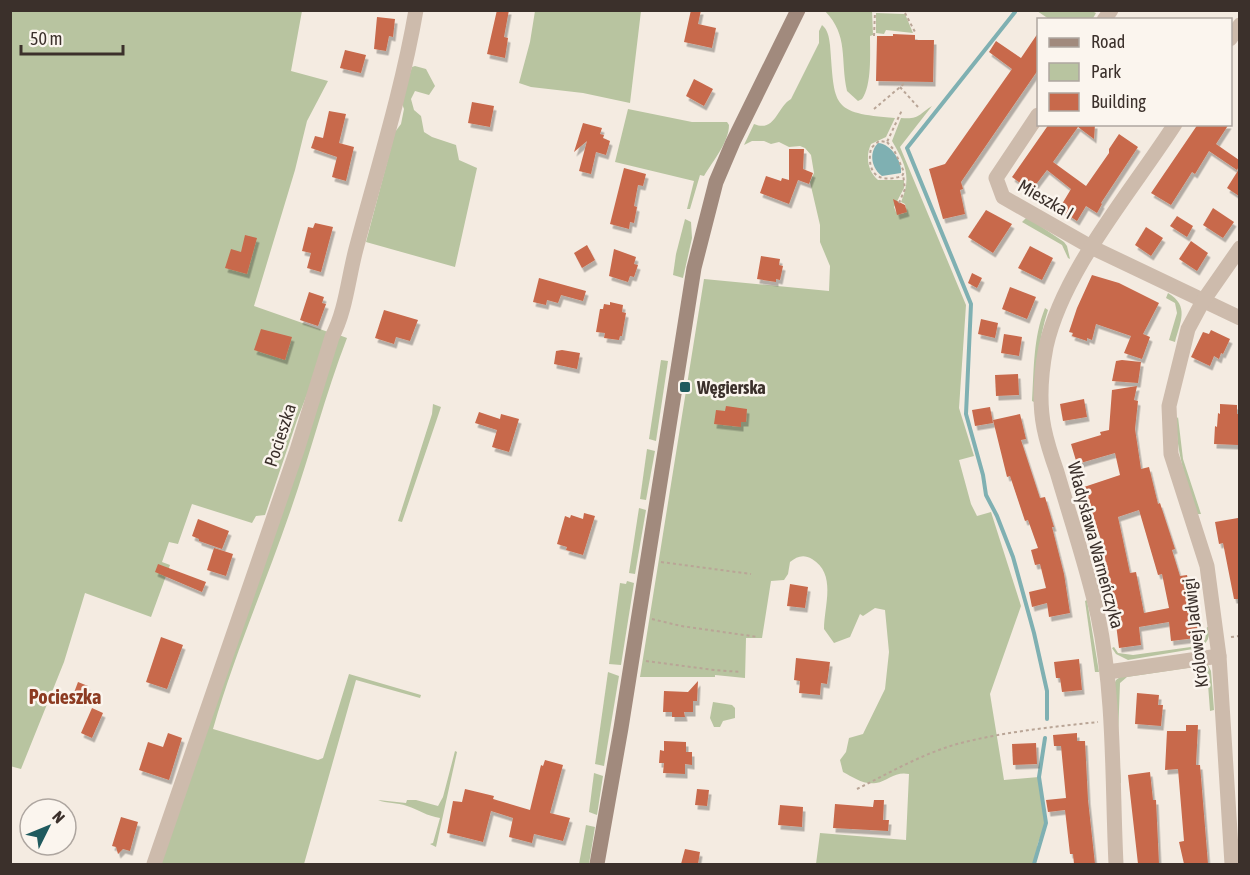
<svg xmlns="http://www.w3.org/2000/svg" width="1250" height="875" font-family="'Asap Condensed',sans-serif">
  <defs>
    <filter id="shadow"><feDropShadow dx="2.5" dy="4.5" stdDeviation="0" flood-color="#0004"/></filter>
  </defs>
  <rect width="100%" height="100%" fill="#f4ebe1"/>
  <!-- green -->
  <g fill="#b8c4a0">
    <path d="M872,10L873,35L870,36C870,53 872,85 862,99L858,101L847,91C840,59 849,36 825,11Z"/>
    <polygon points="10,11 302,11 291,71 328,81 307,121 295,170 254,306 331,333 297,420 265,515 256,516 252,523 192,504 178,544 169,542 162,562 170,565 151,617 85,593 64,662 21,769 10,766"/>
    <polygon points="535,11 641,11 630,103 583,93 531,87 519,83 530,42"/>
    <polygon points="1092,11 1096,13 1092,20 1049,19 1037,11"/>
    <polygon points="876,13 905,14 913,33 886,30 884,34 876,33"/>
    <path d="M822,25C828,30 829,37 830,45C835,106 830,113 895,118L886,137L871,144C865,157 868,171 878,180H904V188L894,207L896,212L900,214L904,213L906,209L905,204L901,202C912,177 905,163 892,141L901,118C920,120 920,113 932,106L900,147L966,305L959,408L974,456L959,460L971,504L977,516L991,512L1021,606L990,694L1004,780L1039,777L1046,823L1038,843L1034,864H816L820,833L906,840L909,774C895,771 888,781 876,783C863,785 853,777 843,772L840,760L846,752L849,738L863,734L885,689L889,652L885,610L875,608L863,616L860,614L850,637L834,643L824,629C824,606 837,574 812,559C804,554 797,556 790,562L788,574L784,580L771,581L762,638H746L745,678L715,675V677H640L704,279L829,291L830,266L820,242V225L810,182L814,173L811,155L805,148L800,146L789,147L779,142L771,144L764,141H752L744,145L754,124C775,133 777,107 791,99L819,43V31Z"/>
    <polygon points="415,66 426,69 435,86 429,95 415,91 411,99 414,110 421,116 424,132 432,137 456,145 459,160 477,168 455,267 366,242 395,132 401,124 404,109 401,101 412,67"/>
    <path d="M628,109L692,122H727L729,125C729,142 713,161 704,176L700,175L690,209H687L694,181L615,162Z"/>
    <polygon points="1027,217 1064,242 1067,246 1070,259 1068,258 1062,245 1022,222"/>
    <polygon points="685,219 691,222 692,238 683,278 673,275 676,254"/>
    <path d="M1168,293C1190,306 1180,322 1175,342L1169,340L1177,313L1175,303L1166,298Z"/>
    <path d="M1045,308L1048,310C1038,341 1036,371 1036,403L1032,401C1034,370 1033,338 1045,308Z"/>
    <path d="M339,335L347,338C325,395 310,455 290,512C265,585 234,655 213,729L318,760L323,758L349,674L421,695L420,698L356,680L304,864H157Z"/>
    <polygon points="661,360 668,361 656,441 649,439"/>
    <polygon points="433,404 441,407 402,522 398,521 432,414"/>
    <path d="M1178,417L1183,459L1201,514H1197C1186,481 1177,455 1176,420Z"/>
    <polygon points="647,449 655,451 646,500 640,499"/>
    <polygon points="639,508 646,510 635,574 629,573"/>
    <polygon points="627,581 634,583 621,665 609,664 620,583 626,584"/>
    <polygon points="1087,600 1099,672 1095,672 1085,601"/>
    <path d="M1207,627H1209C1210,637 1208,643 1199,648L1128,660L1116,654L1112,648L1114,647L1118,653L1133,655L1198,646L1205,640Z"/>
    <polygon points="1207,663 1211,671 1214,710 1210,711 1207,671 1201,666 1127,677 1120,683 1118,736 1121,783 1119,783 1112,689 1116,680 1123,675"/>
    <polygon points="608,672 619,676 604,766 595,764"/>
    <polygon points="713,702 732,705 735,708 735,718 723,721 720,727 714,727 710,718"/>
    <path d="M455,751L457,752L436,847L430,844L433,843L440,818C427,816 419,810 407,806C397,802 387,804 378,800L406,803L407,800H416L438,806L443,797Z"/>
    <polygon points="594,773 603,776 597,815 589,812"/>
    <polygon points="586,825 595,827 589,864 579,864"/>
  </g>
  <!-- water -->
  <path fill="#7fb0b2" d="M878,143C891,144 902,161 901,173L882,176C872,169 868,153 878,143Z"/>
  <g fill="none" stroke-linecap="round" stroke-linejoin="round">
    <!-- stream -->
    <g stroke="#7fb0b2" stroke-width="4">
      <polyline points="1015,12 907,148 971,304 966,414 983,475 986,495 997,516 1013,557 1034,633 1047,691 1047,719"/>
      <polyline points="1034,864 1046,823 1039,777 1045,738"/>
    </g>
  </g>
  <!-- building -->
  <g fill="#c8694b" fill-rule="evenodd" filter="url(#shadow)">
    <polygon points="497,10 509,10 504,37 508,38 505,58 487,54"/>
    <polygon points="691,10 701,10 698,24 716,28 712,48 684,42"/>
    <polygon points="377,17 395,19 393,37 389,36 386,51 374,49"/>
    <polygon points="1038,33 1038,70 961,182 963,189 960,190 965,214 943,219 929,169 945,164 1012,69 989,52 996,41 1021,58"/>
    <polygon points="893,34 915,35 915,40 934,40 933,82 876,81 877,36 893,36"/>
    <polygon points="345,50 366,55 361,73 340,68"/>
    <polygon points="694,79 713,89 704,106 686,96"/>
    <polygon points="472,102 494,106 490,127 468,123"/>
    <polygon points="329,111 346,114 339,143 354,147 346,181 332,177 337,157 311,148 315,136 323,138"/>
    <polygon points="583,123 602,128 600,134 604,135 603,138 610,141 606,155 596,152 591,174 579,171 587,141 574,152"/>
    <polygon points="1049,124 1095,124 1094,139 1078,127 1053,162 1086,186 1109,153 1109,149 1119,134 1138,147 1101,203 1102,204 1097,213 1086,206 1077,221 1059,209 1071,189 1047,170 1031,191 1012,177"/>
    <polygon points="1198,124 1229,124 1216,144 1239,160 1239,166 1237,170 1209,151 1195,174 1192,172 1171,205 1151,193"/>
    <polygon points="789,149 804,149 803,169 813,173 809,184 798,180 789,204 760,193 766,176 781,181 782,178 789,180"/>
    <polygon points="624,168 646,174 643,186 638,185 634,206 637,207 634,223 630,222 629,229 610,224"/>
    <polygon points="1239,169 1239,196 1227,188"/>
    <polygon points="893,199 905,205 907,212 897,215"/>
    <polygon points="1213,208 1234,222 1223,238 1203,225"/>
    <polygon points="986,210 1012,224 993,253 968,237"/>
    <polygon points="1177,216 1193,226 1187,237 1170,226"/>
    <polygon points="315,223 333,227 321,272 307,268 311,253 302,251 308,227 313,228"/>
    <polygon points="1146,227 1163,238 1151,256 1135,245"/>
    <polygon points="245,235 257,238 247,274 225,268 231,249 241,252"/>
    <polygon points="1191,241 1208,253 1197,271 1179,259"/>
    <polygon points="587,245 595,260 582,268 574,253"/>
    <polygon points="1030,246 1053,258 1042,280 1018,268"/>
    <polygon points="614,249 636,257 634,264 638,265 634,277 630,276 628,282 609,276"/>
    <polygon points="761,256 780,259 779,265 783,266 780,280 776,279 776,282 757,279"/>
    <polygon points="972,273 982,278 977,288 968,283"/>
    <polygon points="1092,275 1119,283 1159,303 1143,334 1150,337 1142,359 1124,353 1131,336 1096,324 1092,340 1087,338 1087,341 1072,336 1073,333 1069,332 1077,308"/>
    <polygon points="539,278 586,291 583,301 561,295 558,303 547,300 546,305 533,302"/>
    <polygon points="1010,287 1036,297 1027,319 1002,309"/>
    <polygon points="309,292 324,297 322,303 326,304 318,326 300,320"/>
    <polygon points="610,302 623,305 622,312 626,313 622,336 620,336 619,340 604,338 605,333 596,332 600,309 603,309 604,304 610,305"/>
    <polygon points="384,310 418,320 410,341 396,337 394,344 375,338"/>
    <polygon points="981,319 998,323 995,338 978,334"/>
    <polygon points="261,329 292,337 285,360 254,350"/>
    <polygon points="1211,330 1230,339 1223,354 1221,353 1219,359 1214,356 1210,366 1191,357 1203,332 1209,334"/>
    <polygon points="1004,334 1022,337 1019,356 1001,353"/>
    <polygon points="562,350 580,353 577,369 554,364 556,351"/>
    <polygon points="1122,360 1141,362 1138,383 1112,381 1116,361"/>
    <polygon points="1018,374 1019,395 996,396 995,375"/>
    <path d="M1137,386L1134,400L1138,401L1135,429L1141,469L1149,467L1158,504L1160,503L1175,549L1172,550L1180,576L1187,575L1198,629H1195L1196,638L1171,641L1169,622L1139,627L1141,645L1119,648L1116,624H1118L1102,543L1084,487L1120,475L1115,453L1077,464L1071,444L1101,435L1100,432L1109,430L1112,390ZM1139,510L1158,575L1162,574L1169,608L1144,613L1136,572L1130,573L1118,517Z"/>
    <polygon points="1084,399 1087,417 1063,421 1060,404"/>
    <polygon points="1220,404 1237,405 1237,414 1239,414 1238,445 1214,444 1215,426 1217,427 1218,413 1220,414"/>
    <polygon points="726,406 747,409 746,422 741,422 741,427 714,424 716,410 725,411"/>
    <polygon points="990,407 993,423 975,426 972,410"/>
    <polygon points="479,412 500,419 501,414 519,419 509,452 492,447 497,430 475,423"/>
    <polygon points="1020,414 1026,439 1021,440 1040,498 1045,497 1054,527 1052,527 1064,574 1070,613 1049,617 1047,603 1032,607 1029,592 1046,588 1040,564 1035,565 1031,550 1038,548 1028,520 1025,521 1010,476 1007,477 993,420"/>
    <polygon points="584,513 595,516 583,555 566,550 567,547 557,544 565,516 570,518 571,515 583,519"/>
    <polygon points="1238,518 1239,529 1239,599 1234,599 1223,543 1219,544 1215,522"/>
    <polygon points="198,519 229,531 222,549 199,541 199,539 192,536"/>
    <polygon points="214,548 233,554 226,576 207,570"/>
    <polygon points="158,564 206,582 202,592 155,572"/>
    <polygon points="790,584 808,587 805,608 787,606"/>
    <polygon points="161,637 183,645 167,689 146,682"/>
    <polygon points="796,658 830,662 827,684 821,683 820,695 799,693 800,681 794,680"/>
    <polygon points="1079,659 1082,690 1062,692 1060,678 1056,678 1054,662"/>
    <polygon points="698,681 697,701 693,701 693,712 684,712 685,717 672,717 672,712 663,712 664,691 688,692"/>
    <polygon points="78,682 88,686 83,702 72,698"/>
    <polygon points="1137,693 1159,695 1158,705 1163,705 1161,726 1135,724"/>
    <polygon points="92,708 103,713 92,738 81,733"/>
    <polygon points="1186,725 1198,725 1196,765 1200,765 1208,864 1184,864 1179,842 1184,841 1178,769 1165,770 1167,731 1186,731"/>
    <polygon points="168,733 182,738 169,780 139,770 148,742 163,747"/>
    <polygon points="1077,733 1077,741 1085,741 1088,800 1095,864 1074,864 1073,854 1070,854 1065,810 1048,812 1046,800 1066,798 1061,746 1054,746 1053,735"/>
    <polygon points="664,741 686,742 686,752 692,752 692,765 685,764 685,774 663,773 664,763 659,763 660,750 664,751"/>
    <polygon points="1036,743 1037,764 1013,765 1012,744"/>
    <polygon points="545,760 563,765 550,813 570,818 563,841 534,834 532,843 509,837 513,818 491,811 483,842 447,833 453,801 462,802 465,789 494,796 493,799 530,810 541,765 543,766"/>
    <polygon points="1150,772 1153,800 1156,800 1159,864 1138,864 1128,775"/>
    <polygon points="697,789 709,790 707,806 695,805"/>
    <polygon points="874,800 884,800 883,820 889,820 888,831 833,828 835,804 873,807"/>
    <polygon points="780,805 803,807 802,827 778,825"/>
    <polygon points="121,817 138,822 130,851 123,849 118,854 116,847 112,846"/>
    <polygon points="685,849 700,852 698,864 681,864"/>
  </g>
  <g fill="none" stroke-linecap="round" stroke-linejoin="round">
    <!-- path -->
    <g stroke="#b9a596" stroke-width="2" stroke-dasharray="3 3" stroke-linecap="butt">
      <polyline points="905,13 915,32"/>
      <polyline points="874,36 875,12"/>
      <polyline points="900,87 918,107"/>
      <polyline points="874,109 906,82"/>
      <path d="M887,142L894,150L904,172L902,176C878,184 866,173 871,148L879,141L887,142L902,110"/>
      <polyline points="899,203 905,189 903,174"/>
      <polyline points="661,562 751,574"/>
      <polyline points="652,619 681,626 758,637"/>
      <polyline points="1231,637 1240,636"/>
      <polyline points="646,661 714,670 741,672"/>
      <path d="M857,789C889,773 922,754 957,744C1003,732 1051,727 1098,722"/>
    </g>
    <!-- minor -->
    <g stroke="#cdbbac" stroke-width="15">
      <polyline points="1104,20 1111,10"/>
      <polyline points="1230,39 1240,25"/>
      <polyline points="1038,115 996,178 1003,197 1091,247 1240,318"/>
      <polyline points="1108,672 1219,656"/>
      <path d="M154,864L297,450L332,337C346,310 348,279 356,249C377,170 402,91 416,10"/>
      <path d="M1116,864C1112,782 1115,697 1098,616C1087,567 1071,520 1057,472C1052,458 1047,443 1044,428C1039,403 1041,373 1046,347C1063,270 1132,191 1175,124"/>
      <polyline points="1232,864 1219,656 1207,566 1171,454 1169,406 1188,329 1203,301 1240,248"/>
    </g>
    <!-- secondary -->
    <polyline stroke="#a18a7d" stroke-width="15" points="597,864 621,728 694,268 716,182 733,142 798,10"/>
  </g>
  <!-- markers -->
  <rect fill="#1f5a5e" stroke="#fbf5ee" stroke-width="2" x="679" y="381" width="12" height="12" rx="3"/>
  <g text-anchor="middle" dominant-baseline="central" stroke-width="5" stroke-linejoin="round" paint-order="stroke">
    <!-- street labels -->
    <g font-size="18" fill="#3b302b" stroke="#fbf5ee">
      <text transform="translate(1046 199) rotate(30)">Mieszka I</text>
      <text transform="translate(280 435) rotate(-72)">Pocieszka</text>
      <text transform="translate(1096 545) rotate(75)">Władysława Warneńczyka</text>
      <text transform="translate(1195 633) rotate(-97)">Królowej Jadwigi</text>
    </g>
    <!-- poi labels -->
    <g font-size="18" font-weight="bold" fill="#3b302b" stroke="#fbf5ee" text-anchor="start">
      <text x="697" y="387">Węgierska</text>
    </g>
    <!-- neighbourhood labels -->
    <g font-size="20" font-weight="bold" fill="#8c3b22" stroke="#fbf5ee">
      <text x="65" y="696">Pocieszka</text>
    </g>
  </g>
  <!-- border -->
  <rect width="1250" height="875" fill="none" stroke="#3b302b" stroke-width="24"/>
  <!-- legend -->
  <rect x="1037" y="18" width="195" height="108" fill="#fbf5ee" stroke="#aea6a0" stroke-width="1.5"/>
  <rect x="1049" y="38" width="30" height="9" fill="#a18a7d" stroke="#aea6a0" stroke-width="1.5"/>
  <text x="1091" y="48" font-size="18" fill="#3b302b">Road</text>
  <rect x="1049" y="63" width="30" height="18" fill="#b8c4a0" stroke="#aea6a0" stroke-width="1.5"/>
  <text x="1091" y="78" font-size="18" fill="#3b302b">Park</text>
  <rect x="1049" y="93" width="30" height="18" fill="#c8694b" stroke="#aea6a0" stroke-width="1.5"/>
  <text x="1091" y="108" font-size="18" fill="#3b302b">Building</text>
  <!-- north arrow -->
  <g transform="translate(48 827) rotate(47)"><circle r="28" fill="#fbf5ee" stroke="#aea6a0" stroke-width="1.5"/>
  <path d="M0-4.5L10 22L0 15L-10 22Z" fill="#1f5a5e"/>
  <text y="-9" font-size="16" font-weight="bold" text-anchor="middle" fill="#3b302b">N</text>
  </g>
  <!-- scale -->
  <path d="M21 45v9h102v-9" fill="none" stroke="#3b302b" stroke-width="3"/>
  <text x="30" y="45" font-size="18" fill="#3b302b" stroke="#fbf5ee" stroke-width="4.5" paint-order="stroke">50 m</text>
</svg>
